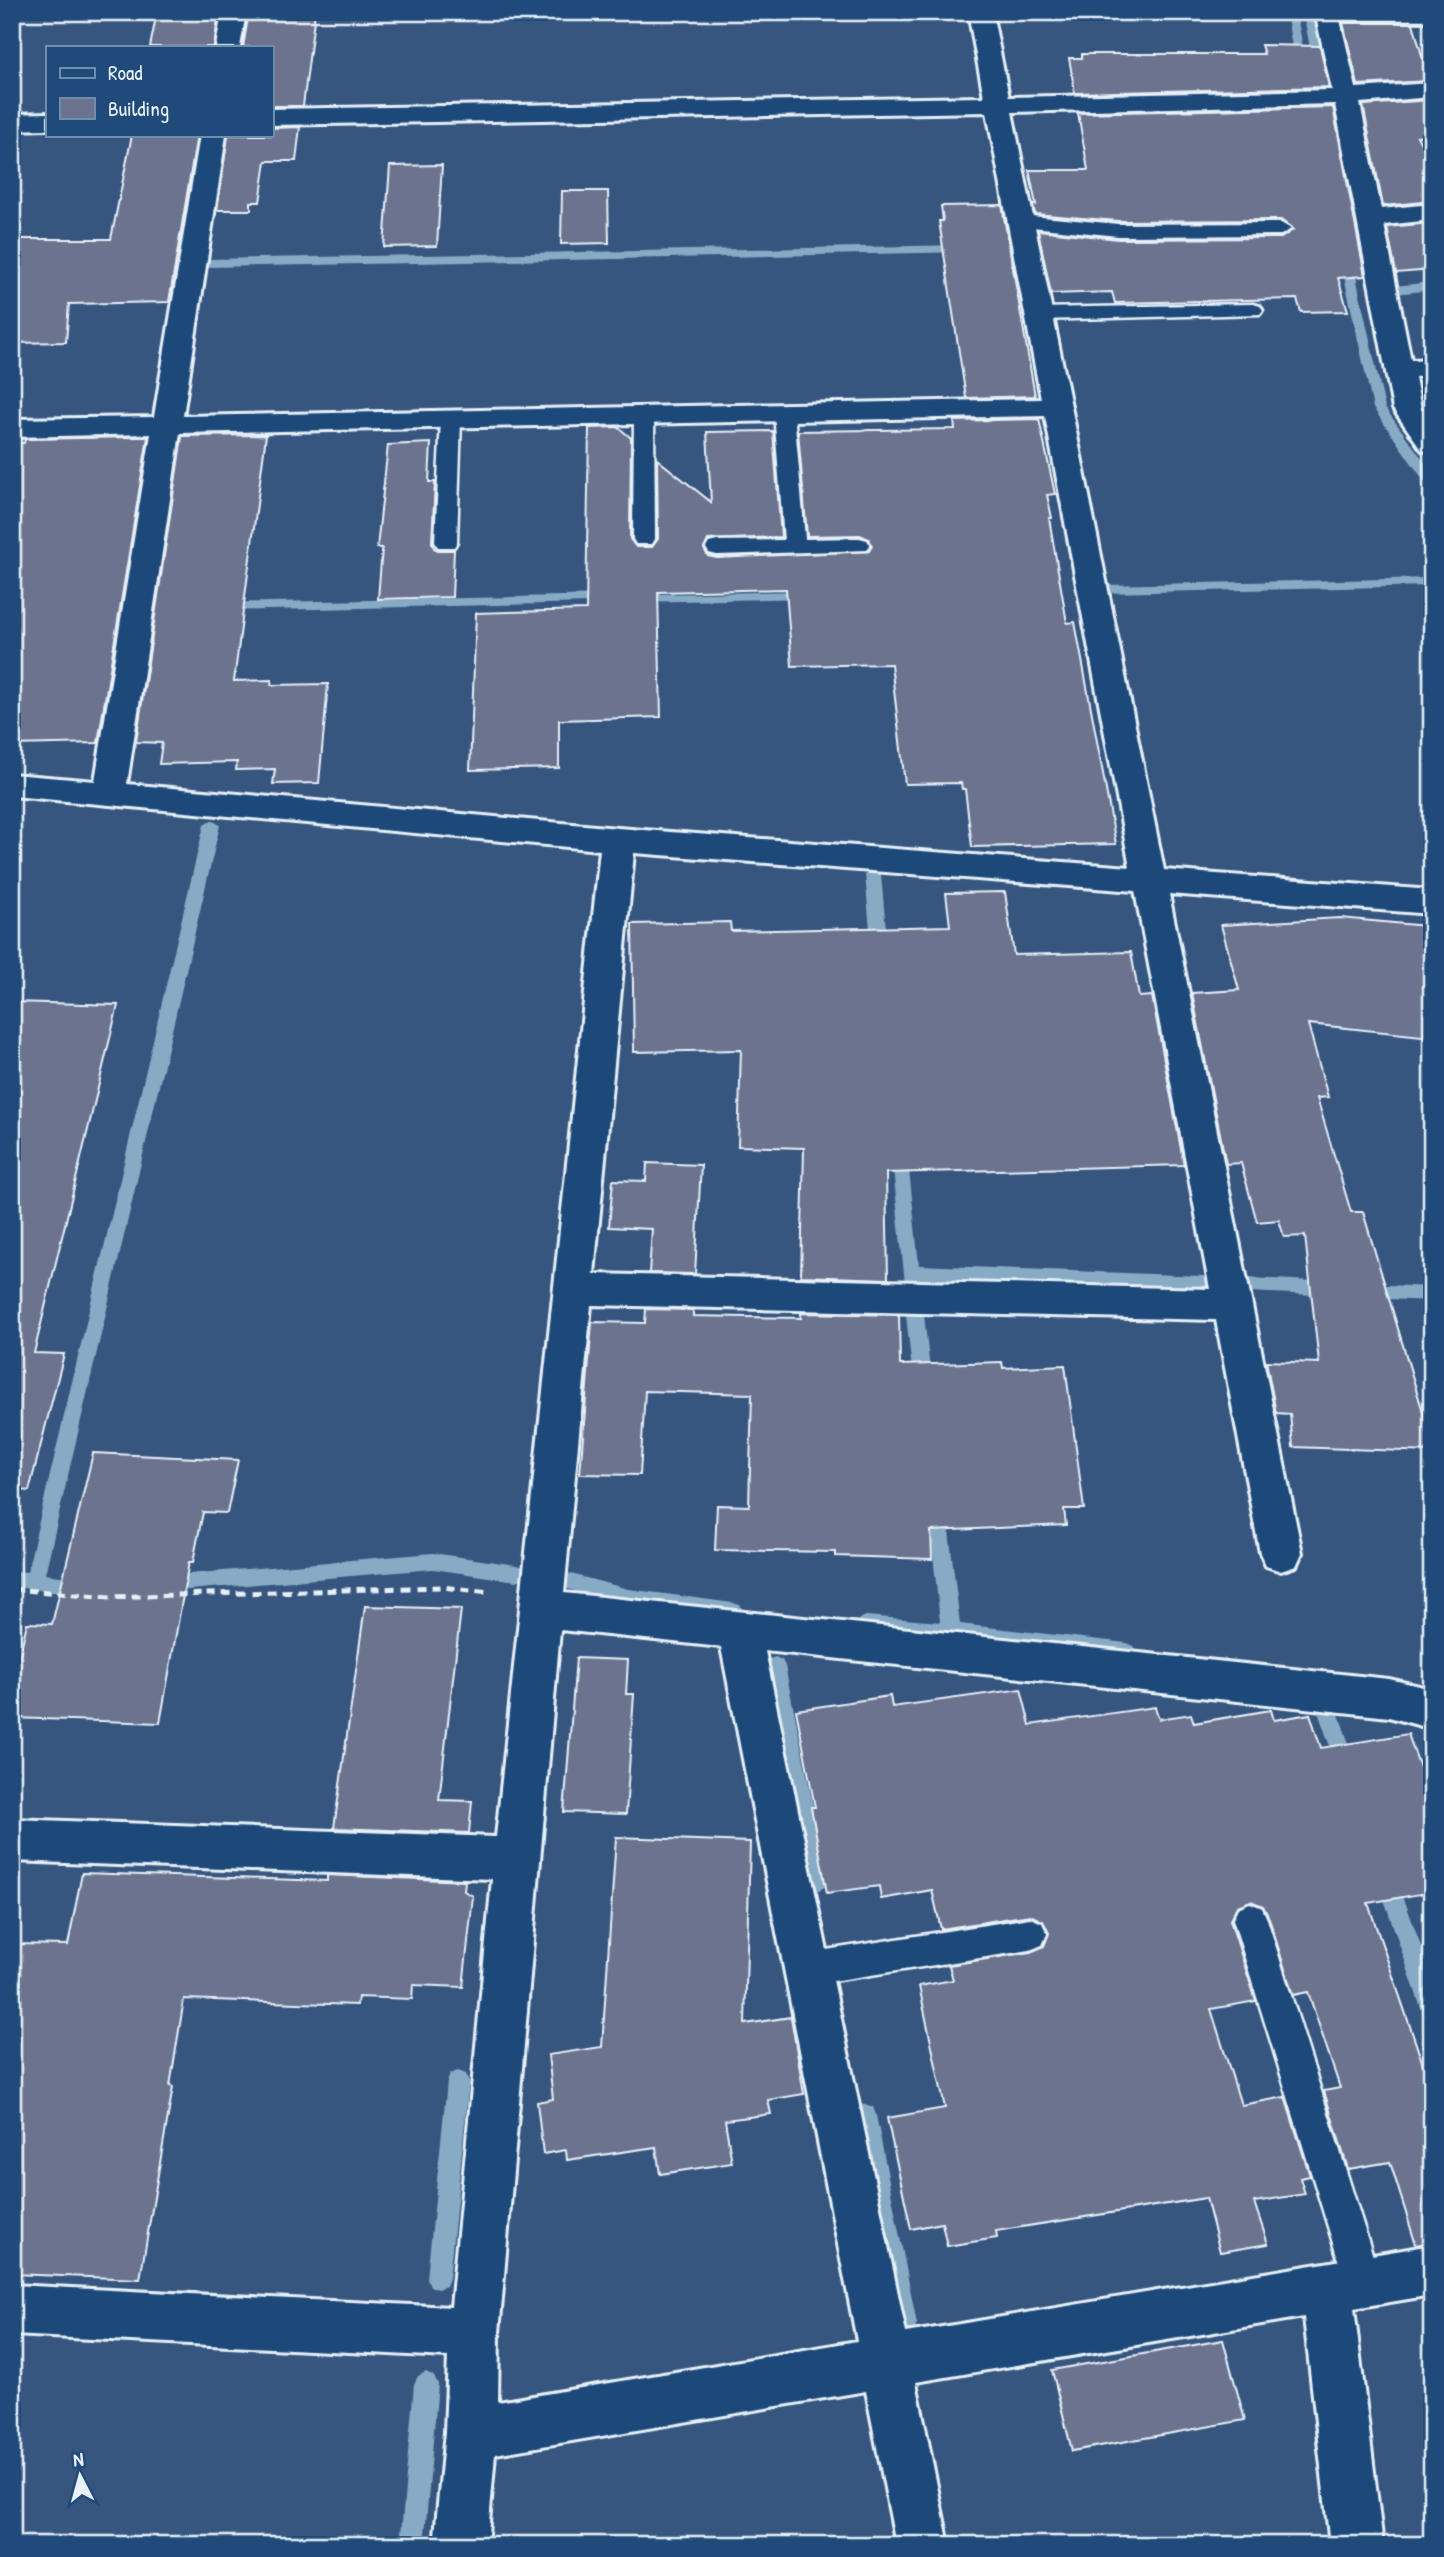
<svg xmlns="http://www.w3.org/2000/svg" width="1444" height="2557" font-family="'Patrick Hand',sans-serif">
  <rect width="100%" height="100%" fill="#365680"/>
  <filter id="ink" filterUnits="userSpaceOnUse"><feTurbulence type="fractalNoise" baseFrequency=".0143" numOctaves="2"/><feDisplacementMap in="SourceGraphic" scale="14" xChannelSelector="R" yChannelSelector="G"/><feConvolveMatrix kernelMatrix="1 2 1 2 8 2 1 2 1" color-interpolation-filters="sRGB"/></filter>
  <g filter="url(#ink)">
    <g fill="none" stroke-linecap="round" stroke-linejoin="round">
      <!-- stream -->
      <g fill="#87abc4" fill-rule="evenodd">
        <polygon points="1286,12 1296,12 1311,86 1321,107 1323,133 1313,131 1309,107 1299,86"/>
        <polygon points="1303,12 1314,12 1338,129 1336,131 1326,129"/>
        <polygon points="1432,78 1432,84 1360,91 1354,88 1360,85"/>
        <polygon points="967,245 973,249 971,252 208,267 202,263 208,259"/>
        <polygon points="1345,250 1351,254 1385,408 1432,472 1432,486 1427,485 1373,408 1339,254"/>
        <polygon points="1432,282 1432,290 1395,294 1389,290 1395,286"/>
        <polygon points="1432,578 1432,586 1105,593 1098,589 1105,585"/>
        <polygon points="809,591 814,592 814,598 221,611 214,607 221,603"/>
        <polygon points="212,820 220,825 45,1574 91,1580 94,1586 91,1592 84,1594 12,1587 12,1571 27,1572 204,825"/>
        <polygon points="873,870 881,875 888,951 880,957 872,951 865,875"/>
        <polygon points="899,1144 905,1145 907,1150 919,1265 1203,1276 1209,1278 1212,1283 1209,1288 1203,1290 919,1279 911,1285 905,1283 891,1150 893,1145"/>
        <polygon points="1249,1278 1334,1282 1340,1284 1343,1289 1340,1294 1334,1296 1249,1292 1243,1290 1240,1285 1243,1280"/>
        <polygon points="1365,1284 1432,1287 1432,1301 1365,1298 1359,1296 1356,1291 1359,1286"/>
        <polygon points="915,1308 921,1310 924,1315 932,1388 929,1393 923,1395 917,1393 914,1388 906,1315 909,1310"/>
        <polygon points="937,1498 944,1500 946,1506 960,1624 1127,1643 1134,1646 1137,1652 1134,1658 1127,1661 859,1631 856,1625 859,1619 866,1616 940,1622 928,1506 930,1500"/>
        <polygon points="433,1553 516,1565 523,1567 526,1573 523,1579 516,1581 433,1569 164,1592 157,1590 154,1584 157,1578 164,1576"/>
        <polygon points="567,1573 628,1589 733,1603 740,1605 743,1611 740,1617 733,1619 628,1605 560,1587 557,1581 560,1575"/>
        <polygon points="775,1657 782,1660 785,1666 828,1880 825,1887 818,1890 811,1887 808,1880 765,1666 768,1660"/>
        <polygon points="1325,1694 1332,1697 1335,1703 1357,1767 1354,1773 1347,1776 1340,1773 1337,1767 1315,1703 1318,1697"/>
        <polygon points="1386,1866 1393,1869 1396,1876 1432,1977 1432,2018 1424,2015 1421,2008 1376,1876 1379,1869"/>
        <polygon points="458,2071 466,2074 469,2082 449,2278 446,2286 438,2289 430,2286 427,2278 447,2082 450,2074"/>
        <polygon points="865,2104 873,2107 876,2115 917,2324 914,2332 906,2335 898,2332 895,2324 854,2115 857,2107"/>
        <polygon points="426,2372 434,2376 438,2384 424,2545 400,2545 414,2384 418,2376"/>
      </g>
    </g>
    <!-- building -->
    <g fill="#6c738f" stroke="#e8f1f8" stroke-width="2">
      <polygon points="157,12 219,12 214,47 150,47"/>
      <polygon points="249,12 315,12 303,106 271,106 271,47 243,47"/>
      <polygon points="1343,23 1413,23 1429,81 1358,85"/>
      <polygon points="1261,45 1320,46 1329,87 1075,93 1069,58 1082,58 1082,54 1264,54"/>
      <polygon points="1432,100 1432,135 1417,136 1432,165 1432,201 1383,206 1363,105"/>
      <polygon points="1333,107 1365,276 1338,278 1348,311 1301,312 1297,299 1115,303 1112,292 1051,294 1038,230 1118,239 1281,238 1293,230 1281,220 1118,221 1035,214 1033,205 1036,205 1029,170 1088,170 1078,113"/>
      <polygon points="300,127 296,161 266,161 260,202 251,202 251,210 217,210 228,135 271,135 271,128"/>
      <polygon points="132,135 197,135 169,302 69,304 66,342 12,343 12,239 111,239"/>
      <polygon points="442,165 437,246 384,247 390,166"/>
      <polygon points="562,191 608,191 609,243 561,244"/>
      <polygon points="1002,205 1035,396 966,398 939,221 943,221 941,206"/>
      <polygon points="1432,223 1432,270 1396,273 1387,227"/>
      <polygon points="1039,419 1055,494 1047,495 1052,518 1049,518 1067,623 1075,622 1116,844 972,847 965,789 962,789 961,783 905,784 891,664 792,666 786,589 658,592 661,717 559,720 559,768 470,770 476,613 586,610 589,428 618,427 631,438 630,539 636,547 652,547 658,539 657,459 711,502 707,432 773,431 781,537 708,540 704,549 708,556 717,558 869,551 872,546 869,539 860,535 807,536 798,431 955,429 954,421"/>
      <polygon points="266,435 234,681 272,680 271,685 328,684 319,783 273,784 275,769 236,770 237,762 159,764 162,743 136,742 182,436"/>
      <polygon points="138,437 148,437 98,743 12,745 12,443 24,443 25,439"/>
      <polygon points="431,443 429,482 435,482 432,542 434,548 438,550 454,550 452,597 378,599 382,548 377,548 388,445"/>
      <polygon points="1005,892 1014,955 1131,952 1139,997 1152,996 1184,1165 886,1173 888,1279 801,1276 804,1148 738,1146 741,1050 634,1052 632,924 730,922 731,931 950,926 946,893"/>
      <polygon points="1340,918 1426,926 1431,1037 1308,1024 1328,1097 1317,1098 1351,1212 1363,1212 1432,1442 1432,1452 1293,1447 1290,1414 1276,1413 1266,1361 1319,1363 1305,1236 1284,1237 1279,1220 1257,1222 1241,1163 1226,1164 1192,993 1239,990 1221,925"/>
      <polygon points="12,1002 118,1005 34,1353 64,1354 29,1491 12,1489"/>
      <polygon points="647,1163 701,1165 695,1274 649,1273 652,1229 609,1227 613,1180 646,1181"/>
      <polygon points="646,1309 693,1310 693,1316 801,1318 801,1313 899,1315 900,1365 1002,1362 1003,1368 1065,1365 1084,1509 1064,1509 1066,1525 931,1531 932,1559 836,1556 836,1552 715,1550 717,1505 749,1506 752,1394 645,1391 640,1475 580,1474 592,1322 645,1323"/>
      <polygon points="93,1453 238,1460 227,1513 203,1512 193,1562 189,1562 160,1723 12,1718 12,1688 27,1623 52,1624"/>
      <polygon points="365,1606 461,1609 439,1800 472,1801 469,1833 334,1828"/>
      <polygon points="576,1658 628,1660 626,1694 634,1694 626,1814 564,1812"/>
      <polygon points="1021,1689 1030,1725 1155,1707 1159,1719 1191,1714 1194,1723 1271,1710 1274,1720 1310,1714 1321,1748 1408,1734 1432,1801 1432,1892 1368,1903 1432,2091 1432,2242 1416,2245 1390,2162 1348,2169 1324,2091 1340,2088 1308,1992 1293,1995 1269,1918 1263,1906 1251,1901 1237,1906 1230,1920 1256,2001 1211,2009 1241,2105 1285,2097 1310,2176 1300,2178 1305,2194 1254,2202 1268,2244 1220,2252 1206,2198 996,2231 997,2238 947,2246 942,2223 911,2229 887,2118 945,2108 919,1986 953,1980 949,1965 1031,1952 1044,1946 1049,1933 1043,1921 1030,1915 941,1929 932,1890 881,1899 879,1886 827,1893 811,1807 815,1807 796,1710 890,1696 892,1707"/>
      <polygon points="616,1837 750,1842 745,2024 791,2017 804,2094 768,2100 771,2114 725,2120 732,2163 660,2174 656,2147 567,2160 566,2150 543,2154 537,2102 553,2099 548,2055 602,2047"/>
      <polygon points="82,1873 327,1881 327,1875 465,1881 464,1891 473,1896 463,1987 413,1985 412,1999 358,1997 357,2005 184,1999 170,2086 173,2087 140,2279 12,2274 12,1944 68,1945"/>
      <polygon points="1223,2340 1245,2420 1072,2451 1052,2370"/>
    </g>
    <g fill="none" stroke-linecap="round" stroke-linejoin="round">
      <defs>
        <g id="lane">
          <polygon points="1020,215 1118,224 1281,223 1291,229 1281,235 1118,236 1013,225 1010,221"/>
          <polygon points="1253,304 1260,306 1263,310 1260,314 1038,320 1031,318 1028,314 1031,310 1038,308"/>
          <polygon points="784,406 791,408 794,412 805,539 859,538 867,540 870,545 867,550 717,555 709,553 706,548 709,543 717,541 784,540 774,412 777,408"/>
          <polygon points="644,409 651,411 654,415 655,539 652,544 636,544 633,539 634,415 637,411"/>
          <polygon points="451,413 458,415 461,419 457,542 454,547 438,547 435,542 441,419 444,415"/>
          <polygon points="1250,1903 1262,1908 1267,1919 1381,2282 1376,2295 1363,2300 1350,2295 1345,2282 1233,1919 1238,1908"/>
          <polygon points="1030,1918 1042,1923 1047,1934 1042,1945 1030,1950 807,1985 795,1980 790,1969 795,1958 807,1953"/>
        </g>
        <g id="street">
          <polygon points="222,12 246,12 240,47 216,47"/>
          <path d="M968,12H992L1009,97L1332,90L1315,12H1432V21L1340,20L1356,88L1432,83V97L1360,103L1381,209L1432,204V220L1384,225L1411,360L1432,359V375L1415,377L1421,409L1432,423V453L1422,450L1393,409L1335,104L1012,112L1164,870L1432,890V914L1169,894L1302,1553L1296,1566L1281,1571L1266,1566L1260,1553L1216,1320L591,1305L564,1593L1389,1679L1432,1689V1729L1389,1717L765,1651L906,2333L1432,2245V2295L1354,2308L1383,2545H1330L1304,2317L916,2382L949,2545H896L866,2391L495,2454L487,2545H434L445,2432L448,2357L12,2335V2285L451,2307L492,1879L12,1861V1819L496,1837L600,850L12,796V774L95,781L151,434L12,437V419L154,417L200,135H226L183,416L1041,399L987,112L271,125V109L984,97ZM1045,416L1130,867L618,828L127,784L180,433ZM634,853L1135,891L1210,1289L594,1274ZM560,1630L721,1647L857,2341L498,2402L499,2333Z"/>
          <polygon points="47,113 47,129 12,130 12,114"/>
        </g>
      </defs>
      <!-- lane casing -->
      <use href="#lane" stroke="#e8f1f8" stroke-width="5"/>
      <!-- street casing -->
      <use href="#street" stroke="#e8f1f8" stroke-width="6"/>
      <!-- path -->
      <polyline stroke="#e8f1f8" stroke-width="5" stroke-dasharray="9 6" stroke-linecap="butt" points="12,1589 110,1597 441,1587 490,1592"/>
      <!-- lane -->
      <use href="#lane" fill="#1f4a7a" fill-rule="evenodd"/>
      <!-- street -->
      <use href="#street" fill="#1f4a7a" fill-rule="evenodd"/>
    </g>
  </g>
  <!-- margin -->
  <rect width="1444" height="2557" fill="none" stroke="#1f4a7a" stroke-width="42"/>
  <rect x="21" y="21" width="1402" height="2515" fill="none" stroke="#e8f1f8" stroke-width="2.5" filter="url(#ink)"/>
  <!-- legend -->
  <rect x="46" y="46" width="228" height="91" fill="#1f4a7a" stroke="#6f8dac" stroke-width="2"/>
  <rect x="60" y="68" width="35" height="10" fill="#1f4a7a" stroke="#6f8dac" stroke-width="2"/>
  <text x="108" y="80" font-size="21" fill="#e8f1f8">Road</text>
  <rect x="60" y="98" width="35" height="21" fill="#6c738f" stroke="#6f8dac" stroke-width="2"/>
  <text x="108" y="116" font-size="21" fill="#e8f1f8">Building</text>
  <!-- north arrow -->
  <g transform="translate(80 2476) rotate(354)" stroke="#1f4a7a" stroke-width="5" paint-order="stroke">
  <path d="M0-5L12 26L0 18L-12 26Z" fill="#e8f1f8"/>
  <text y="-10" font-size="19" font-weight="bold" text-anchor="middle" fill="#e8f1f8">N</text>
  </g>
</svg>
